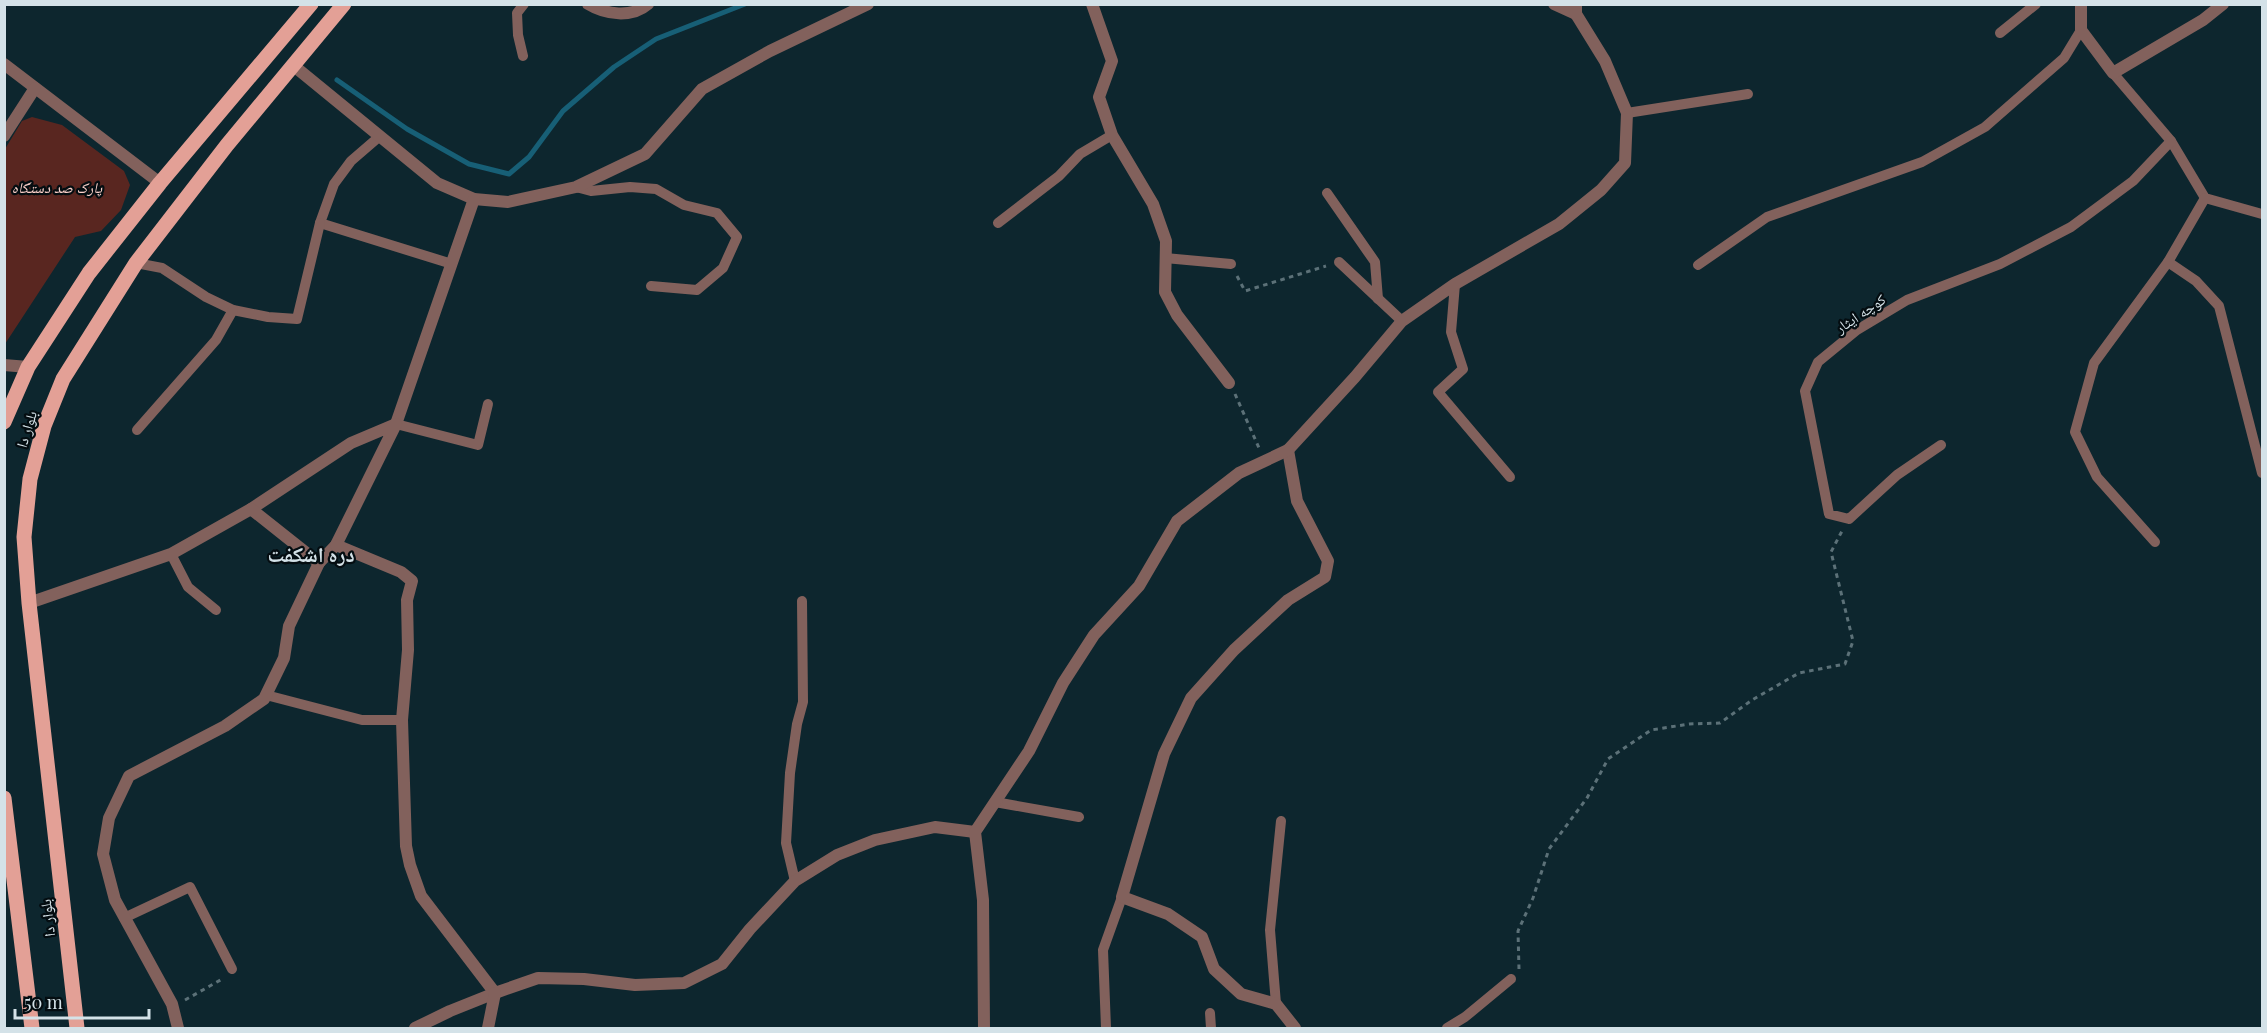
<svg xmlns="http://www.w3.org/2000/svg" width="2267" height="1033" font-family="'Playfair Display','Noto Naskh Arabic',serif">
  <rect width="100%" height="100%" fill="#0d262e"/>
  <!-- green -->
  <polygon fill="#592620" points="32,117 62,125 124,171 130,185 121,210 101,231 75,237 5,344 5,149 22,121"/>
  <g fill="none" stroke-linecap="round" stroke-linejoin="round">
    <!-- stream -->
    <polyline stroke="#175f76" stroke-width="5" points="337,80 407,129 469,164 509,174 529,157 563,111 614,67 656,39 745,4"/>
    <!-- path -->
    <g stroke="#5c7178" stroke-width="3" stroke-dasharray="4.5 4.5" stroke-linecap="butt">
      <polyline points="1237,276 1245,291 1326,266"/>
      <polyline points="1235,394 1259,448"/>
      <polyline points="1519,969 1518,931 1533,898 1549,849 1587,798 1608,759 1651,730 1689,724 1720,723 1752,700 1799,673 1845,664 1853,641 1831,552 1842,531"/>
      <polyline points="185,1000 224,978"/>
    </g>
    <!-- service -->
    <g stroke="#82615c" stroke-width="10">
      <polyline points="2000,33 2036,4"/>
      <polyline points="523,56 518,35 517,13 524,4"/>
      <polyline points="2113,73 2171,141 2205,198 2262,214"/>
      <polyline points="1627,113 1748,94"/>
      <polyline points="380,136 351,161 334,184 320,223 452,264"/>
      <polyline points="576,187 591,191 630,187 656,189 684,205 717,213 737,237 723,268 697,290 651,286"/>
      <polyline points="1327,193 1375,262 1378,299"/>
      <polyline points="998,223 1059,176 1080,154 1112,135"/>
      <polyline points="1165,258 1231,264"/>
      <polyline points="1339,262 1402,321"/>
      <polyline points="2168,262 2196,281 2219,306 2262,473"/>
      <polyline points="136,263 162,268 206,297 233,310 268,317 297,319 320,223"/>
      <polyline points="1698,265 1767,217 1922,162 1985,127 2064,58 2081,30"/>
      <polyline points="1455,284 1451,332 1463,369 1438,392 1510,477"/>
      <polyline points="396,424 478,445 488,404"/>
      <polyline points="137,430 216,340 233,310"/>
      <polyline points="1941,445 1897,475 1849,519 1829,514 1805,391 1818,362 1857,330 1907,300 2000,264 2071,227 2133,181 2171,141"/>
      <polyline points="2155,542 2097,477 2075,432 2094,363 2168,262 2205,198"/>
      <polyline points="171,554 188,587 216,610"/>
      <polyline points="266,695 362,720 402,720"/>
      <polyline points="995,802 1079,817"/>
      <polyline points="795,881 786,843 790,773 797,724 803,702 802,601"/>
      <polyline points="124,918 190,887 232,969"/>
      <polyline points="1276,1004 1270,930 1281,821"/>
      <polyline points="1210,1013 1211,1028"/>
      <polyline points="1106,1028 1103,950 1122,897"/>
      <polyline points="1447,1028 1465,1017 1511,979"/>
    </g>
    <!-- minor -->
    <g stroke="#82615c" stroke-width="12">
      <path d="M588,4C606,15 632,18 648,4"/>
      <polyline points="1092,4 1112,61 1099,97 1112,135 1153,204 1166,241 1165,292 1177,315 1229,383"/>
      <polyline points="1554,4 1576,14"/>
      <polyline points="2081,4 2081,30 2113,73 2203,20 2223,4"/>
      <polyline points="4,64 160,183"/>
      <polyline points="294,66 437,183 474,199 508,202 576,187 645,154 702,89 770,51 868,4"/>
      <polyline points="4,136 35,88"/>
      <polyline points="4,365 28,367"/>
      <polyline points="396,424 474,199"/>
      <polyline points="1288,450 1297,501 1328,561 1325,577 1288,600 1234,650 1191,698 1164,754 1122,897 1168,914 1202,937 1214,969 1241,994 1276,1004 1295,1028"/>
      <polyline points="251,509 351,443 396,424 336,545 319,563"/>
      <polyline points="336,545 401,572 412,581 407,600 408,650 402,720 406,846 410,865 421,896 495,993 538,978 584,979 635,985 684,983 722,964 750,929 795,881 837,855 875,840 935,827 975,832"/>
      <polyline points="29,603 171,554 251,509 319,563 289,626 284,658 264,699 225,726 129,776 109,818 103,854 115,900 172,1004 178,1028"/>
      <polyline points="415,1028 450,1011 495,993"/>
      <polyline points="488,1028 495,993"/>
      <polyline points="984,1028 983,900 975,832 1029,751 1063,683 1094,635 1139,586 1177,521 1239,473 1288,450 1355,377 1402,321 1455,284 1559,224 1601,190 1625,163 1627,113 1605,61 1576,14 1576,4"/>
    </g>
    <!-- primary -->
    <g stroke="#e3a096" stroke-width="15">
      <polyline points="4,422 28,367 89,273 160,183 311,4"/>
      <polyline points="4,798 32,1028"/>
      <polyline points="77,1028 29,603 24,537 30,479 44,426 63,379 136,263 227,145 344,4"/>
    </g>
  </g>
  <g text-anchor="middle" dominant-baseline="central" stroke-width="4.5" stroke-linejoin="round" paint-order="stroke">
    <!-- park labels -->
    <g font-size="15" font-style="italic" fill="#fdd2cb" stroke="#040d11">
      <text x="57" y="187">پارک صد دستگاه</text>
    </g>
    <!-- street labels -->
    <g font-size="15" fill="#d4e2e8" stroke="#040d11">
      <text transform="translate(1860 313) rotate(-34)">کوچه ایثار</text>
      <text transform="translate(26 429) rotate(-73)">بلوار دا</text>
      <text transform="translate(47 918) rotate(-97)">بلوار دا</text>
    </g>
    <!-- district labels -->
    <g font-size="21" font-weight="bold" fill="#d4e2e8" stroke="#040d11">
      <text x="311" y="553">دره اشکفت</text>
    </g>
  </g>
  <!-- border -->
  <rect width="2267" height="1033" fill="none" stroke="#d4e2e8" stroke-width="12"/>
  <!-- scale -->
  <path d="M15 1009v9h134v-9" fill="none" stroke="#d4e2e8" stroke-width="3"/>
  <text x="24" y="1009" font-size="18" fill="#d4e2e8" stroke="#040d11" stroke-width="4.5" paint-order="stroke">50 m</text>
</svg>
